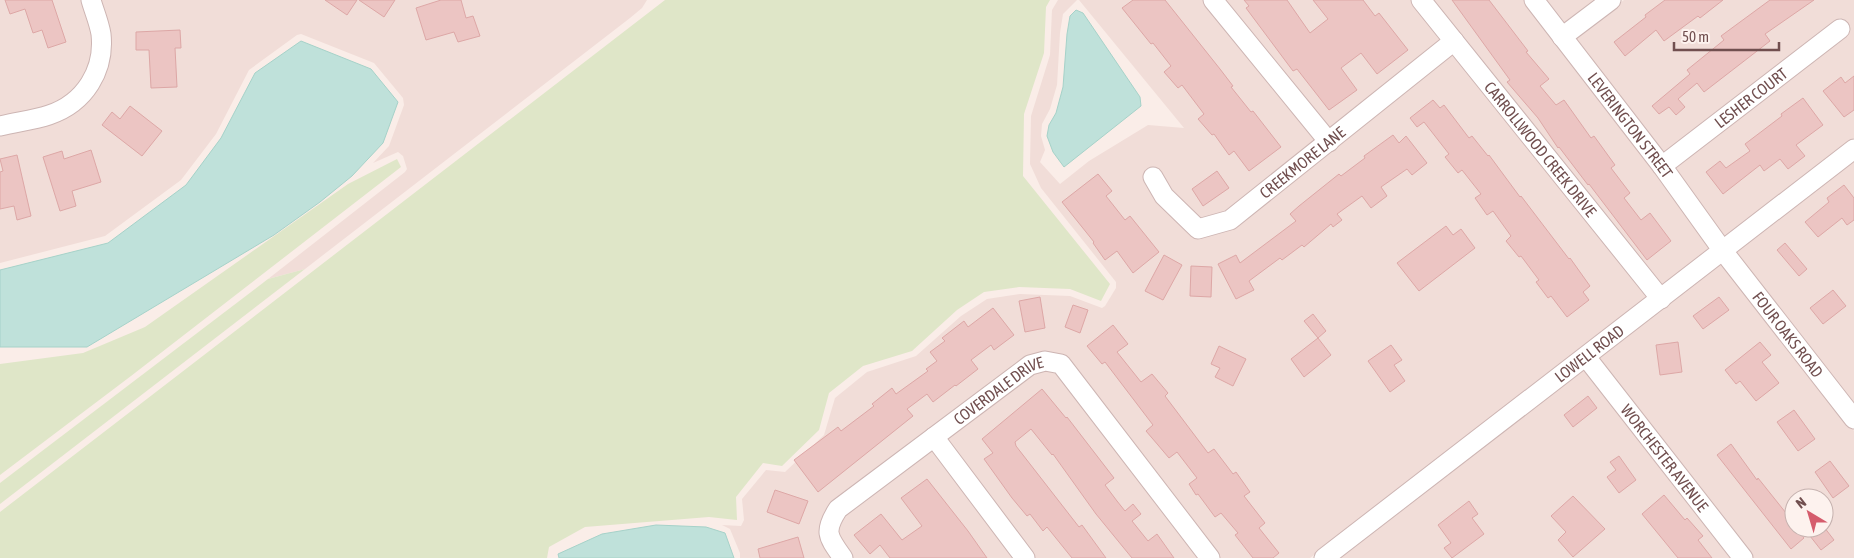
<svg xmlns="http://www.w3.org/2000/svg" width="1854" height="558" font-family="'Asap Condensed',sans-serif">
  <rect width="100%" height="100%" fill="#faede8"/>
  <!-- residential -->
  <g fill="#f1ddd8" fill-rule="evenodd">
    <polygon points="0,0 83,0 93,33 93,57 84,79 67,97 47,107 0,117"/>
    <polygon points="98,0 647,0 642,8 630,18 305,269 268,279 405,172 407,169 403,156 398,152 373,163 389,146 404,105 403,98 374,63 301,34 297,35 249,70 216,134 181,180 105,236 0,263 0,134 97,90"/>
    <polygon points="1058,0 1077,0 1063,14 1060,33 1057,85 1050,109 1042,124 1041,136 1045,150 1040,162 1060,184 1089,161 1148,125 1184,128 1079,0 1204,0 1318,140 1226,213 1200,220 1170,191 1156,167 1143,173 1159,201 1201,236 1454,52 1650,297 1310,558 1219,558 1045,353 833,503 834,558 740,558 740,553 730,529 722,525 741,526 744,520 742,499 766,470 785,472 824,435 835,398 867,372 916,356 961,316 987,299 1020,294 1070,296 1102,308 1105,306 1116,288 1116,282 1041,188 1030,164 1031,116 1050,55 1052,10"/>
    <polygon points="1222,0 1412,0 1443,40 1330,131"/>
    <polygon points="1430,0 1526,0 1712,248 1661,288"/>
    <polygon points="1543,0 1597,0 1563,26"/>
    <polygon points="1624,0 1854,0 1854,138 1724,240 1672,168 1851,30 1840,18 1662,155 1573,39"/>
    <polygon points="1854,161 1854,407 1733,253"/>
    <path d="M1722,262L1854,431V558H1752L1597,359ZM1794,498H1824V528H1794Z"/>
    <polygon points="1585,368 1734,558 1337,558"/>
    <polygon points="1046,369 1057,371 1201,558 1034,558 944,439 1034,372"/>
    <polygon points="933,448 1016,558 852,558 836,537 837,526 844,515"/>
  </g>
  <!-- green -->
  <g fill="#dfe6c8">
    <polygon points="665,0 1050,0 1046,7 1044,53 1024,114 1023,176 1110,284 1101,301 1070,289 1019,287 984,292 957,310 912,351 863,366 829,393 819,430 782,466 763,463 736,497 737,520 709,517 585,527 549,547 547,558 0,558 0,512"/>
    <polygon points="397,159 401,167 131,376 0,475 0,364 83,353 145,327 348,184"/>
    <polygon points="305,269 0,504 0,483 268,279"/>
  </g>
  <!-- water -->
  <g fill="#bfe1da" stroke="#a6d2c9">
    <polygon points="1076,10 1083,13 1140,97 1141,106 1064,167 1053,152 1047,136 1049,125 1056,113 1063,87 1067,34 1070,16"/>
    <polygon points="301,41 371,69 398,102 383,143 352,176 320,202 274,235 87,347 0,347 0,270 108,243 186,185 221,138 255,73"/>
    <polygon points="656,525 706,527 725,533 734,558 559,558 558,554 602,534"/>
  </g>
  <!-- building -->
  <g fill="#ecc5c3" stroke="#dda7a6">
    <polygon points="5,0 52,0 66,42 48,48 42,30 33,33 25,9 10,14"/>
    <polygon points="325,0 357,0 347,15"/>
    <polygon points="359,0 395,0 384,17"/>
    <polygon points="441,0 461,0 466,18 473,16 480,36 458,42 454,32 426,40 416,8"/>
    <polygon points="1133,0 1165,0 1220,69 1233,86 1231,87 1251,112 1253,111 1281,147 1249,171 1234,151 1229,155 1214,134 1212,135 1198,119 1204,114 1182,85 1178,88 1164,72 1171,66 1153,43 1151,44 1122,8"/>
    <polygon points="1244,0 1287,0 1310,33 1328,19 1313,0 1363,0 1375,16 1379,13 1408,50 1377,74 1361,53 1341,68 1357,90 1329,110 1297,69 1293,71 1246,8 1249,6"/>
    <polygon points="1452,0 1489,0 1528,51 1526,52 1549,79 1540,86 1556,105 1564,100 1591,138 1594,136 1615,165 1611,168 1630,193 1624,198 1641,220 1650,213 1671,241 1647,260 1589,184 1588,185 1559,147 1558,148 1538,118 1507,82 1510,80"/>
    <polygon points="1665,0 1723,0 1700,18 1698,16 1664,41 1656,30 1625,56 1614,42 1646,17 1645,15"/>
    <polygon points="1770,0 1814,0 1765,34 1770,41 1704,92 1697,83 1678,99 1685,107 1676,115 1669,107 1659,114 1652,106 1690,74 1687,70 1724,40 1721,36"/>
    <polygon points="180,30 181,48 175,48 177,87 151,88 149,50 136,50 136,32"/>
    <polygon points="1854,76 1854,110 1844,117 1823,91 1841,77 1845,83"/>
    <polygon points="1803,98 1823,125 1796,145 1805,156 1788,169 1780,159 1764,171 1760,165 1723,194 1706,172 1720,161 1726,168 1750,151 1745,144 1782,116 1781,114"/>
    <polygon points="1433,100 1440,108 1444,105 1469,138 1472,136 1488,156 1489,155 1520,197 1521,196 1569,259 1570,258 1590,286 1583,292 1589,300 1567,317 1551,296 1548,298 1536,282 1539,280 1521,256 1519,257 1506,241 1511,236 1493,211 1487,215 1475,198 1481,194 1462,170 1458,173 1445,157 1449,154 1424,122 1417,127 1410,118"/>
    <polygon points="130,106 162,131 142,156 102,125 112,112 120,119"/>
    <polygon points="1393,135 1399,143 1406,136 1427,163 1412,175 1407,169 1381,187 1387,196 1371,208 1362,196 1337,214 1342,220 1333,227 1331,224 1304,247 1302,245 1282,260 1280,258 1249,281 1254,290 1236,299 1218,264 1236,255 1240,263 1296,221 1290,214 1299,206 1339,174 1341,176 1365,158 1364,156"/>
    <polygon points="91,150 101,182 72,191 76,206 60,211 43,157 62,151 64,159"/>
    <polygon points="17,155 31,216 17,220 14,206 0,209 0,172 3,171 0,159"/>
    <polygon points="1217,171 1229,188 1203,206 1192,189"/>
    <polygon points="1098,174 1112,191 1106,196 1125,220 1130,216 1159,252 1133,273 1117,251 1105,260 1093,243 1094,242 1062,202"/>
    <polygon points="1844,185 1854,198 1854,220 1847,225 1842,218 1818,237 1805,222 1829,202 1827,198"/>
    <polygon points="1446,226 1453,235 1461,229 1475,248 1419,291 1397,263"/>
    <polygon points="1785,243 1807,269 1799,276 1777,250"/>
    <polygon points="1164,255 1182,265 1163,300 1145,291"/>
    <polygon points="1191,266 1212,267 1211,297 1190,296"/>
    <polygon points="1833,290 1846,306 1823,324 1810,308"/>
    <polygon points="1040,297 1045,328 1025,332 1019,301"/>
    <polygon points="1719,297 1729,310 1703,329 1693,316"/>
    <polygon points="1073,305 1088,310 1080,333 1065,327"/>
    <polygon points="993,308 1014,335 994,350 991,345 971,360 978,369 956,386 955,385 933,402 927,394 907,409 913,416 818,492 794,460 838,427 841,431 874,406 872,404 892,388 896,394 928,371 926,369 937,361 930,352 945,341 942,338 964,321 968,327"/>
    <polygon points="1313,314 1326,331 1318,338 1304,321"/>
    <polygon points="1113,325 1128,344 1117,352 1141,382 1152,374 1168,393 1165,396 1208,453 1214,449 1233,474 1236,472 1250,492 1244,496 1265,523 1259,528 1279,553 1273,558 1253,558 1235,535 1238,533 1221,513 1215,517 1198,494 1196,495 1189,484 1197,478 1177,452 1169,458 1158,445 1146,431 1153,425 1105,362 1102,364 1087,346"/>
    <polygon points="1318,338 1331,355 1304,377 1291,359"/>
    <polygon points="1678,342 1682,372 1660,375 1656,345"/>
    <polygon points="1760,342 1771,355 1762,362 1779,383 1756,401 1740,381 1736,384 1725,370"/>
    <polygon points="1391,345 1402,360 1394,365 1405,381 1390,392 1368,361"/>
    <polygon points="1219,346 1246,359 1233,386 1215,377 1220,368 1211,364"/>
    <polygon points="1042,389 1066,418 1067,417 1114,478 1105,485 1117,501 1125,511 1133,504 1141,514 1132,521 1148,541 1157,534 1174,558 1132,558 1096,514 1053,454 1052,455 1031,429 1015,442 1016,446 1079,527 1082,525 1106,558 1072,558 1047,527 1043,531 1030,514 1027,516 1012,498 984,459 993,453 982,439"/>
    <polygon points="1588,396 1597,408 1573,427 1564,415"/>
    <polygon points="1794,410 1815,439 1798,451 1777,422"/>
    <polygon points="1731,444 1757,480 1758,478 1786,513 1794,525 1794,528 1796,528 1804,538 1791,549 1717,455"/>
    <polygon points="1619,456 1636,480 1619,493 1607,477 1616,470 1610,462"/>
    <polygon points="1830,461 1849,486 1833,498 1815,472"/>
    <polygon points="927,479 968,531 987,558 890,558 880,545 870,554 854,535 881,514 902,540 922,526 901,498"/>
    <polygon points="775,490 808,501 799,524 767,512"/>
    <polygon points="1664,495 1685,520 1687,518 1703,536 1698,540 1712,558 1678,558 1642,514"/>
    <polygon points="1573,496 1605,529 1573,557 1558,540 1566,532 1551,516"/>
    <polygon points="1469,501 1478,514 1472,518 1484,534 1452,558 1444,548 1451,543 1438,525"/>
    <polygon points="1824,527 1834,540 1821,550 1810,536"/>
    <polygon points="798,537 804,558 760,558 758,549"/>
  </g>
  <g fill="none" stroke-linecap="round" stroke-linejoin="round">
    <defs>
      <g id="minor">
        <polyline points="1213,0 1329,142"/>
        <path id="s1" d="M1421,0L1661,299"/>
        <path id="s2" d="M1534,0L1662,166L1723,251L1854,419"/>
        <polyline points="1562,37 1611,0"/>
        <path d="M0,126C16,122 34,120 49,115C85,103 105,70 101,34C99,22 94,11 91,0"/>
        <path id="s3" d="M1662,166L1840,29"/>
        <path id="s4" d="M1153,177L1164,196L1198,229L1230,220L1454,41"/>
        <path id="s5" d="M1586,357L1743,558"/>
        <polyline points="934,437 1025,558"/>
        <path id="s6" d="M843,558C828,537 823,532 838,509L1030,365L1045,361L1061,364L1210,558"/>
        <path id="s7" d="M1324,558L1854,149"/>
      </g>
    </defs>
    <!-- minor casing -->
    <use href="#minor" stroke="#cdb5b3" stroke-width="21"/>
    <!-- minor -->
    <use href="#minor" stroke="#fff" stroke-width="19"/>
  </g>
  <g text-anchor="middle" dominant-baseline="central" stroke-width="4.5" stroke-linejoin="round" paint-order="stroke">
    <!-- street labels -->
    <g font-size="16" fill="#714f4f" stroke="#fdf2ee">
      <text stroke="none"><textPath href="#s3" startOffset="112">LESHER COURT</textPath></text>
      <text stroke="none"><textPath href="#s2" startOffset="158">LEVERINGTON STREET</textPath></text>
      <text stroke="none"><textPath href="#s1" startOffset="191">CARROLLWOOD CREEK DRIVE</textPath></text>
      <text stroke="none"><textPath href="#s4" startOffset="195">CREEKMORE LANE</textPath></text>
      <text stroke="none"><textPath href="#s2" startOffset="420">FOUR OAKS ROAD</textPath></text>
      <text stroke="none"><textPath href="#s7" startOffset="335">LOWELL ROAD</textPath></text>
      <text stroke="none"><textPath href="#s6" startOffset="255">COVERDALE DRIVE</textPath></text>
      <text stroke="none"><textPath href="#s5" startOffset="128">WORCHESTER AVENUE</textPath></text>
    </g>
  </g>
  <!-- north arrow -->
  <g transform="translate(1809 513) rotate(322)"><circle r="24" fill="#fdf2ee" stroke="#c5b1ae"/>
  <path d="M0-4L9 19L0 12L-9 19Z" fill="#d55c6c"/>
  <text y="-8" font-size="14" font-weight="bold" text-anchor="middle" fill="#714f4f">N</text>
  </g>
  <!-- scale -->
  <path d="M1674 42v8h105v-8" fill="none" stroke="#714f4f" stroke-width="2.5"/>
  <text x="1682" y="42" font-size="15" fill="#714f4f" stroke="#fdf2ee" stroke-width="4" paint-order="stroke">50 m</text>
</svg>
